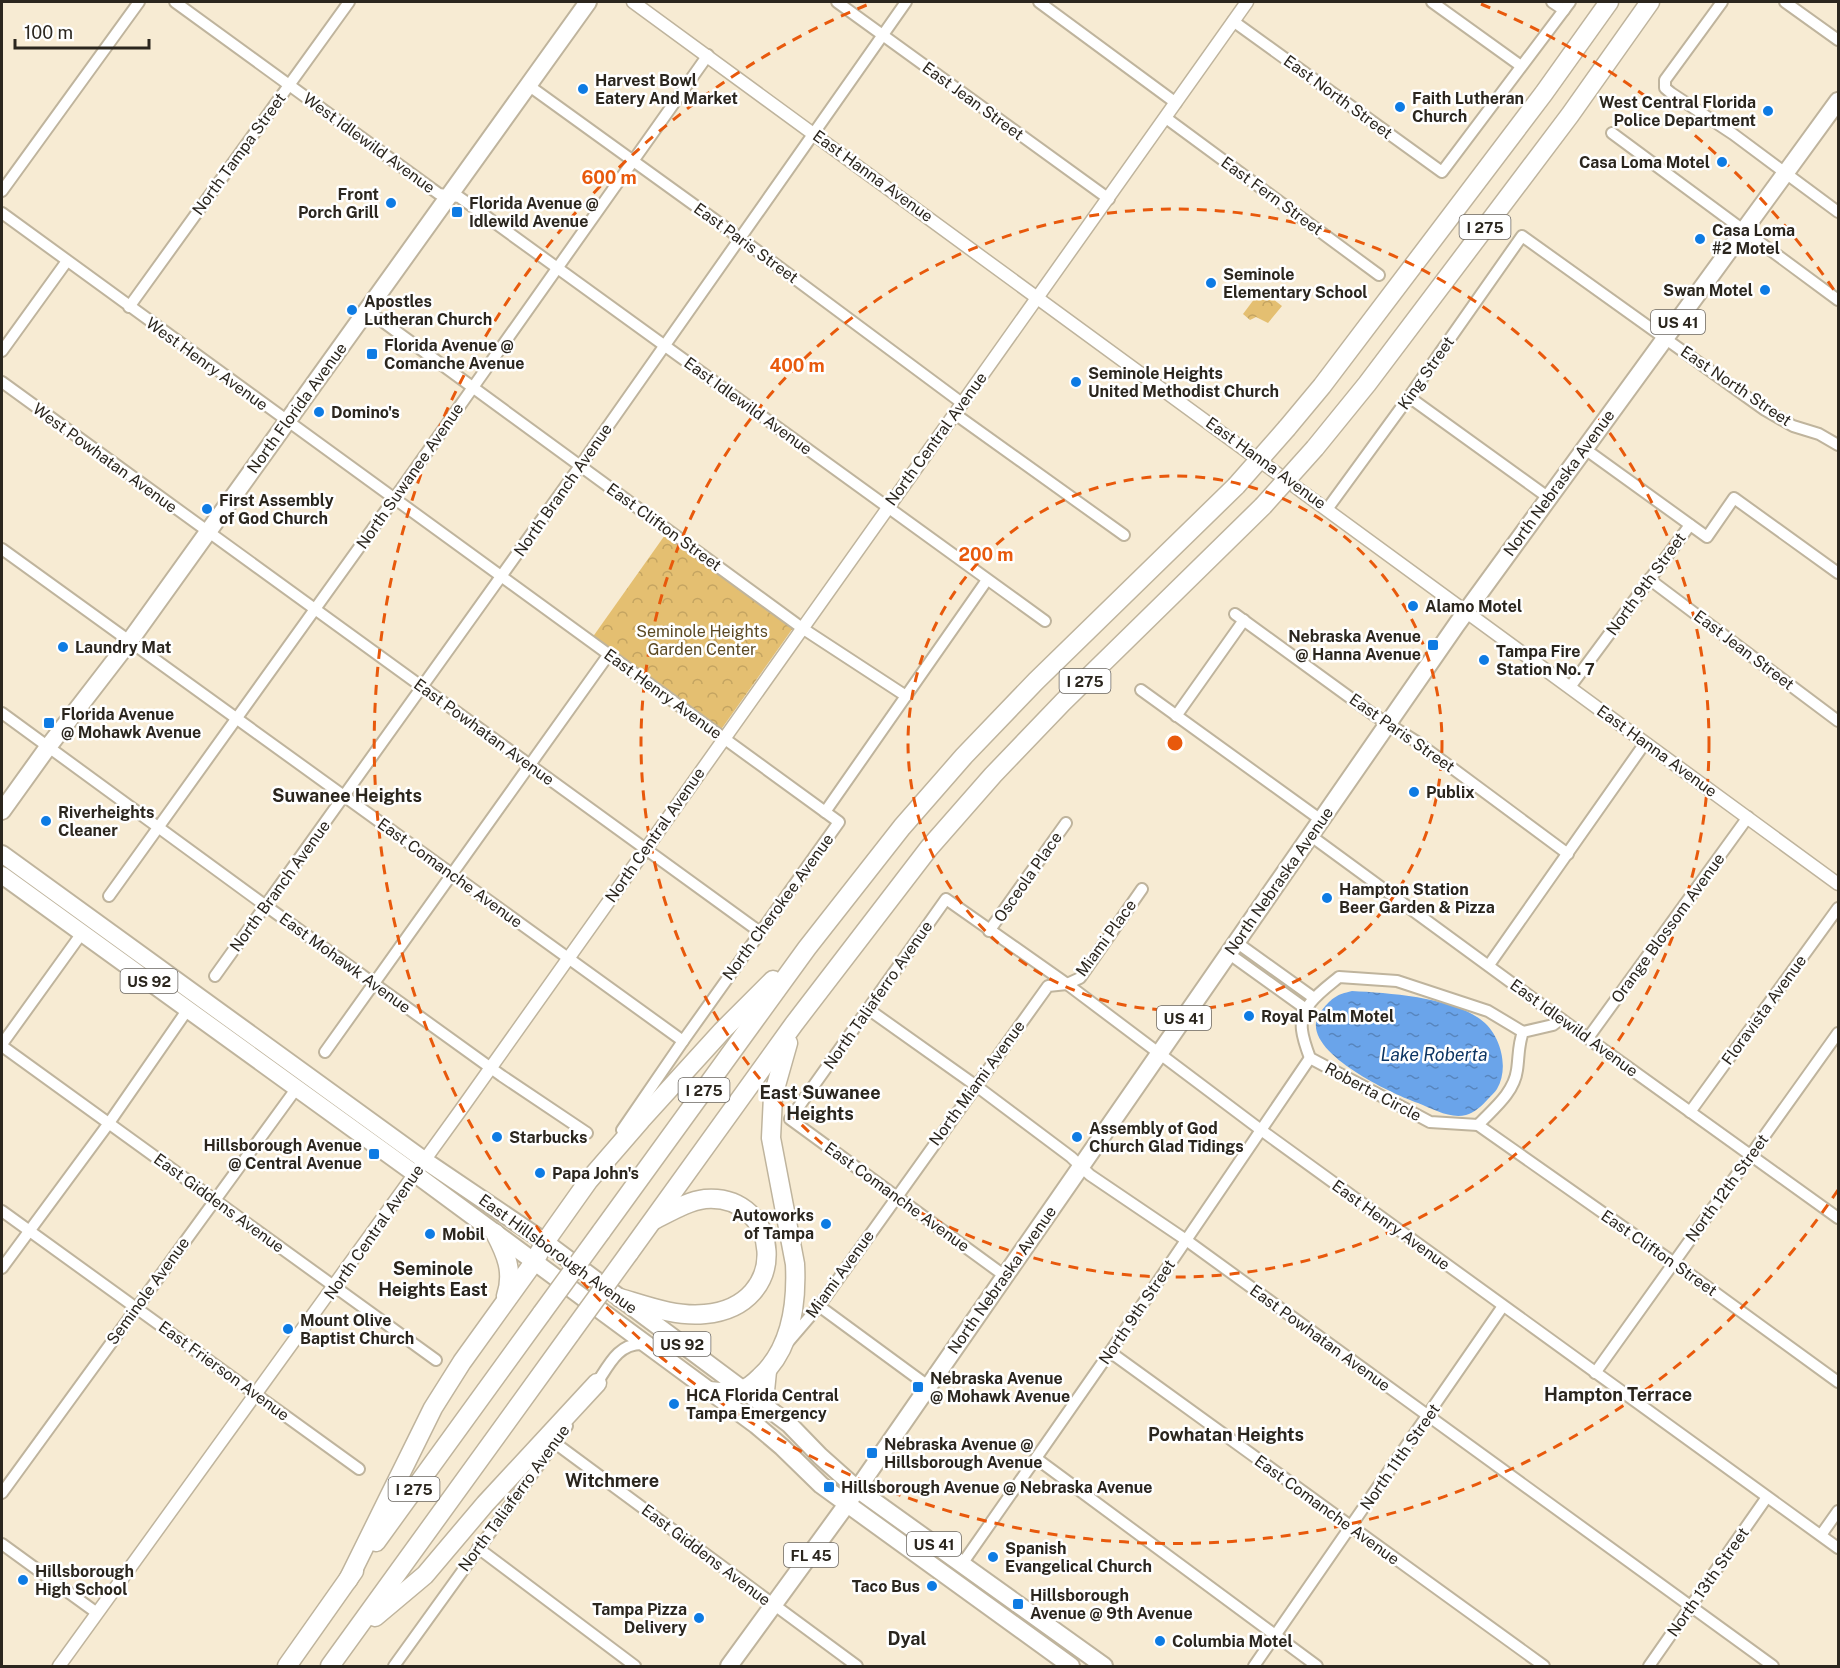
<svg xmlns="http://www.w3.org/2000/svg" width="1840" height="1668" font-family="'Public Sans',sans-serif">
  <defs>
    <pattern id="park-crowns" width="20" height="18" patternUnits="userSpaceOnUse" patternTransform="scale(1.5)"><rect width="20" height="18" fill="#e4bf71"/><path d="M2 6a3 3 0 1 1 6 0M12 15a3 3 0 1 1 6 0" fill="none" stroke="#c4a461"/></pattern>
    <pattern id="water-ripples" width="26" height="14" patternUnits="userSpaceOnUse" patternTransform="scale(1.5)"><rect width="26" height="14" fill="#6aa4ea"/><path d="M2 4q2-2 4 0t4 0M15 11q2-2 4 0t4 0" fill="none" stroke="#5785bd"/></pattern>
  </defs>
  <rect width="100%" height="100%" fill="#f7ebd3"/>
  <!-- park -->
  <g fill="url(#park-crowns)">
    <polygon points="1261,290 1282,306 1268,323 1256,317 1250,320 1243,314"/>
    <polygon points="665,535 793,628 720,731 592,638"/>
  </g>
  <!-- water -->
  <path fill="url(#water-ripples)" d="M1352,991C1389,993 1450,997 1480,1019C1500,1033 1510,1067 1497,1089C1495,1092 1491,1096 1488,1099C1483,1105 1474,1113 1466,1115C1450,1119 1433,1109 1418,1103C1392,1094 1290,1047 1322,1010C1333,997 1336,995 1352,991Z"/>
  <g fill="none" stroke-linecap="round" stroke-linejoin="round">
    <defs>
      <g id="minor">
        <polyline points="175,2 439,194 459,197 469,204 1045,621"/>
        <polyline points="837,2 1109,199"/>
        <polyline points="1039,2 1176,103"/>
        <polyline points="1432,2 1521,66"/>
        <polyline points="1552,2 1564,10"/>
        <polyline points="1722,2 1665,80 1665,88 1671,93 1733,134 1838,212"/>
        <polyline points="1785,2 1838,40"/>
        <polyline points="1233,21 1442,172 1570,2"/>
        <polyline points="528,85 740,238 962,403"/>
        <polyline points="1166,118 1379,275"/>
        <polyline points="1612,133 1838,300"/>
        <polyline points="2,191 139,2"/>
        <polyline points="2,213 839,822 683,1041 622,1130"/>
        <polyline points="129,307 349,2"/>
        <polyline points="367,310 802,628 906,696"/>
        <polyline points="2,351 67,261"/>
        <polyline points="2,382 760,932"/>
        <polyline points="1409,397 1549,498"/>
        <polyline points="955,414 1124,535"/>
        <polyline points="1585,449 1707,537 1734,498 1838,573"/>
        <polyline points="1328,508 1409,397 1522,236 1765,410 1793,426 1819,434 1838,445"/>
        <polyline points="2,549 683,1041"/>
        <polyline points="1649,579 1838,721"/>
        <polyline points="1235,614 1374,715 1417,742 1568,854"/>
        <polyline points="1570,687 1690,525"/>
        <polyline points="1141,690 1321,820"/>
        <polyline points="2,713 266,906 502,1076 587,1133"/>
        <polyline points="1176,716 1244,620"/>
        <polyline points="825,812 987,580"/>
        <polyline points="1311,836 1561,1019 1838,1218"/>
        <polyline points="109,896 394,499 708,55"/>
        <polyline points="989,931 1066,823"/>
        <polyline points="1236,942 1314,998"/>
        <polyline points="1228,953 1306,1009"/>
        <polyline points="1489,965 1645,743"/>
        <polyline points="215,976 580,466 906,2"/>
        <polyline points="868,1009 975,1085 1071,1157 1090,1175 1186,1240 1773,1666"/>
        <path d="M1523,1032C1518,1045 1519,1057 1517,1070C1514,1093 1493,1109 1478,1125L1430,1122L1310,1058C1307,1050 1303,1039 1302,1030C1299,1006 1322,991 1339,977L1397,981L1488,1011L1523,1032L1553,1025L1561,1019"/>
        <polyline points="1588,1038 1748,817"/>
        <polyline points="2,1044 82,933"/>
        <polyline points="2,1046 436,1360"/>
        <polyline points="325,1052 609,654"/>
        <polyline points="1690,1112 1838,908"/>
        <polyline points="1478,1125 1673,1262 1838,1382"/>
        <polyline points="2,1211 359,1469"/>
        <polyline points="2,1268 109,1123 188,1009"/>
        <polyline points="1005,1276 790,1119 946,899 1067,984 1261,1130 1838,1548"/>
        <polyline points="819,1306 928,1386"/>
        <polyline points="789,1341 819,1306 1048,986 1067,984 1080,978 1142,889"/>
        <polyline points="1110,1352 1544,1666"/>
        <polyline points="1595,1373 1838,1033"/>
        <path d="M595,1386C608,1367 617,1343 643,1344"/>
        <polyline points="555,1443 857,1666"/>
        <polyline points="1037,1459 1317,1666"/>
        <polyline points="2,1493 296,1089"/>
        <polyline points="1821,1535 1838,1511"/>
        <polyline points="2,1544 97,1613"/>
        <polyline points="478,1548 635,1666"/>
        <polyline points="962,1564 1110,1352 1310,1058"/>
        <polyline points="394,1666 567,1426"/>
        <polyline points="1254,1666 1503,1306"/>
        <polyline points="1649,1666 1767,1497"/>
      </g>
      <g id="tertiary">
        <polyline points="633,2 1838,884"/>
        <polyline points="59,1666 460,1111 1247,2"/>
      </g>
      <g id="primary">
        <polyline points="2,811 48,747 129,642 588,2"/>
        <polyline points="2,854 424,1160 545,1242 789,1424 820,1456 857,1489 1104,1666"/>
        <polyline points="2,875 414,1173 756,1425 782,1447 821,1485 1071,1666"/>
        <polyline points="729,1666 847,1504 1457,624 1838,101"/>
      </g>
      <g id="motorway">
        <polyline points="1287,428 1322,386 1544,93 1609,2"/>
        <polyline points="1315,448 1367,384 1570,115 1650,2"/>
        <polyline points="601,1232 807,948 902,827 964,756 1036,681 1236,486"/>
        <path d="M495,1233C506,1254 514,1272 506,1296"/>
        <polyline points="629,1253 794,1024 929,848 993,775 1063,702 1263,506"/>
        <path d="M620,1298C647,1306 676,1317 705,1314C793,1306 781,1193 705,1199C688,1201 670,1212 654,1220"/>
        <path d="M709,1391C719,1392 731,1393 741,1390C749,1388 755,1382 760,1377C791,1349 797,1304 795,1264L771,1138L773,1096L788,1043"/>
        <polyline points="766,1406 765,1391 767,1371"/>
        <polyline points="376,1542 542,1313"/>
        <polyline points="348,1580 433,1408 462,1362 534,1262 545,1242 589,1180 641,1120 722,1031 773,980"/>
        <polyline points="375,1617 425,1575 485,1504 597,1383"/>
        <polyline points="287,1666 354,1571"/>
        <polyline points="330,1666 571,1333"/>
      </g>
    </defs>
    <!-- minor casing -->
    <use href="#minor" stroke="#bfb49d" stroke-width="14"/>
    <!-- tertiary casing -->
    <use href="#tertiary" stroke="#bfb49d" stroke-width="15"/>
    <!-- primary casing -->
    <use href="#primary" stroke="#bfb49d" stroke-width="20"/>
    <!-- motorway casing -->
    <use href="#motorway" stroke="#bfb49d" stroke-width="21"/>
    <!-- minor -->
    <use href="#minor" stroke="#fff" stroke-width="10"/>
    <!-- tertiary -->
    <use href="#tertiary" stroke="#fff" stroke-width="12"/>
    <!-- primary -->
    <use href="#primary" stroke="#fff" stroke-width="16"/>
    <!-- motorway -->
    <use href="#motorway" stroke="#fff" stroke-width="18"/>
    <defs>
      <g id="motorway-bridge">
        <polyline points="1236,486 1287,428"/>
        <polyline points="1263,506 1315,448"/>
        <polyline points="542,1313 601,1232"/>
        <polyline points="571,1333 629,1253"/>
      </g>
    </defs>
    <!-- motorway-bridge casing -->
    <use href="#motorway-bridge" stroke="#bfb49d" stroke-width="21" stroke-linecap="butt"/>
    <!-- motorway-bridge -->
    <use href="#motorway-bridge" stroke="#fff" stroke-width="18"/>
  </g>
  <!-- distance rings -->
  <g fill="none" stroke="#e8590c" stroke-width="3" stroke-dasharray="10 8">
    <circle cx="1175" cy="743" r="267"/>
    <circle cx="1175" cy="743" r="534"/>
    <path d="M1838 1190A800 800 0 1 1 869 4M1481 4A800 800 0 0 1 1838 296"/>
  </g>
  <!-- markers -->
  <g fill="#0e7be3" stroke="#fff" stroke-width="2">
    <circle cx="583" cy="89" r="6"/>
    <circle cx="1400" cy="107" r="6"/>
    <circle cx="1768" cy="111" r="6"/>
    <circle cx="1722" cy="162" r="6"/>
    <circle cx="391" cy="203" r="6"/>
    <rect x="451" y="206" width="12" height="12" rx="3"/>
    <circle cx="1700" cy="239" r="6"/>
    <circle cx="1211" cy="283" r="6"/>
    <circle cx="1765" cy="290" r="6"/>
    <circle cx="352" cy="310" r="6"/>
    <rect x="366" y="348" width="12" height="12" rx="3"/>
    <circle cx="1076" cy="382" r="6"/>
    <circle cx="319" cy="412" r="6"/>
    <circle cx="207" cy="509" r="6"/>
    <circle cx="1413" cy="606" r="6"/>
    <rect x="1427" y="639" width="12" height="12" rx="3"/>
    <circle cx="63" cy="647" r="6"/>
    <circle cx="1484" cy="660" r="6"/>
    <rect x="43" y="717" width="12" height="12" rx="3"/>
    <circle cx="1414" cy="792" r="6"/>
    <circle cx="46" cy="821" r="6"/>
    <circle cx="1327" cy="898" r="6"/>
    <circle cx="1249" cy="1016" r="6"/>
    <circle cx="497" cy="1137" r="6"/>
    <circle cx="1077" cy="1137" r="6"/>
    <rect x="368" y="1148" width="12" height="12" rx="3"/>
    <circle cx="540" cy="1173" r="6"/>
    <circle cx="826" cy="1224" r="6"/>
    <circle cx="430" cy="1234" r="6"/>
    <circle cx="288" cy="1329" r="6"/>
    <rect x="912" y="1381" width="12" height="12" rx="3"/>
    <circle cx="674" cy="1404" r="6"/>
    <rect x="866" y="1447" width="12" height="12" rx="3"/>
    <rect x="823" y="1481" width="12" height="12" rx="3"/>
    <circle cx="993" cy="1557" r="6"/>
    <circle cx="23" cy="1580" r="6"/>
    <circle cx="932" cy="1586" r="6"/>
    <rect x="1012" y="1598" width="12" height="12" rx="3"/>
    <circle cx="699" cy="1618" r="6"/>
    <circle cx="1160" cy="1641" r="6"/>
  </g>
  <g text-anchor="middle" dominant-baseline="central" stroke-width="5" stroke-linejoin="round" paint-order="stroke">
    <!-- shield labels -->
    <g fill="#fff" stroke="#6b6762" stroke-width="1.5">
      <rect x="1459.5" y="215" width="51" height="24" rx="4.5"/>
      <rect x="1651" y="310" width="54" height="24" rx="4.5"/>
      <rect x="1059.5" y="669" width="51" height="24" rx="4.5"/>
      <rect x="120.5" y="969" width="57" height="24" rx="4.5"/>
      <rect x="1157" y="1006" width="54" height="24" rx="4.5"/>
      <rect x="678.5" y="1078" width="51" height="24" rx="4.5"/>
      <rect x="653.5" y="1332" width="57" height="24" rx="4.5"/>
      <rect x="388.5" y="1477" width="51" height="24" rx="4.5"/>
      <rect x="907" y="1532" width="54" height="24" rx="4.5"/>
      <rect x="784" y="1543" width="54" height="24" rx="4.5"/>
    </g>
    <g font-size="15" font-weight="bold" fill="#2b261e">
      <text x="1485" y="227">I 275</text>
      <text x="1678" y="322">US 41</text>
      <text x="1085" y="681">I 275</text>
      <text x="149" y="981">US 92</text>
      <text x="1184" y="1018">US 41</text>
      <text x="704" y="1090">I 275</text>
      <text x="682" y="1344">US 92</text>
      <text x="414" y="1489">I 275</text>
      <text x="934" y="1544">US 41</text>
      <text x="811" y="1555">FL 45</text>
    </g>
    <!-- poi labels -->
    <g font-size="16" font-weight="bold" fill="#2b261e" stroke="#fff" text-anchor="start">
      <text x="595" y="80">Harvest Bowl<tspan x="595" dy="18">Eatery And Market</tspan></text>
      <text x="1412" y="98">Faith Lutheran<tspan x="1412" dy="18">Church</tspan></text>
      <text x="1756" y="102" text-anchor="end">West Central Florida<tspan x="1756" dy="18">Police Department</tspan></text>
      <text x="1710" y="162" text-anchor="end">Casa Loma Motel</text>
      <text x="379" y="194" text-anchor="end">Front<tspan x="379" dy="18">Porch Grill</tspan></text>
      <text x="469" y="203">Florida Avenue @<tspan x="469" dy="18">Idlewild Avenue</tspan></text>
      <text x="1712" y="230">Casa Loma<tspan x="1712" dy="18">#2 Motel</tspan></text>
      <text x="1223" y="274">Seminole<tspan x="1223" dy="18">Elementary School</tspan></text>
      <text x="1753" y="290" text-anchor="end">Swan Motel</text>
      <text x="364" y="301">Apostles<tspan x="364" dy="18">Lutheran Church</tspan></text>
      <text x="384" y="345">Florida Avenue @<tspan x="384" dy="18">Comanche Avenue</tspan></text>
      <text x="1088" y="373">Seminole Heights<tspan x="1088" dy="18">United Methodist Church</tspan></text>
      <text x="331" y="412">Domino's</text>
      <text x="219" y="500">First Assembly<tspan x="219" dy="18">of God Church</tspan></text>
      <text x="1425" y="606">Alamo Motel</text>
      <text x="1421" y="636" text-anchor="end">Nebraska Avenue<tspan x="1421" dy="18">@ Hanna Avenue</tspan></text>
      <text x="75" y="647">Laundry Mat</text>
      <text x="1496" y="651">Tampa Fire<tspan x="1496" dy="18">Station No. 7</tspan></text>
      <text x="61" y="714">Florida Avenue<tspan x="61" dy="18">@ Mohawk Avenue</tspan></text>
      <text x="1426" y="792">Publix</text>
      <text x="58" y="812">Riverheights<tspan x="58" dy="18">Cleaner</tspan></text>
      <text x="1339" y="889">Hampton Station<tspan x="1339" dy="18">Beer Garden &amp; Pizza</tspan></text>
      <text x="1261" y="1016">Royal Palm Motel</text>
      <text x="1089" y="1128">Assembly of God<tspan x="1089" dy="18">Church Glad Tidings</tspan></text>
      <text x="509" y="1137">Starbucks</text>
      <text x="362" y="1145" text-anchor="end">Hillsborough Avenue<tspan x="362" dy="18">@ Central Avenue</tspan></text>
      <text x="552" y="1173">Papa John's</text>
      <text x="814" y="1215" text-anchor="end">Autoworks<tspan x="814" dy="18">of Tampa</tspan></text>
      <text x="442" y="1234">Mobil</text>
      <text x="300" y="1320">Mount Olive<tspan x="300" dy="18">Baptist Church</tspan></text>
      <text x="930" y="1378">Nebraska Avenue<tspan x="930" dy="18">@ Mohawk Avenue</tspan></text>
      <text x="686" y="1395">HCA Florida Central<tspan x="686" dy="18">Tampa Emergency</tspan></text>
      <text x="884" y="1444">Nebraska Avenue @<tspan x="884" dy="18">Hillsborough Avenue</tspan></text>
      <text x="841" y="1487">Hillsborough Avenue @ Nebraska Avenue</text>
      <text x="1005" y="1548">Spanish<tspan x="1005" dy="18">Evangelical Church</tspan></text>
      <text x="35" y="1571">Hillsborough<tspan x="35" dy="18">High School</tspan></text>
      <text x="920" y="1586" text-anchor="end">Taco Bus</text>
      <text x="1030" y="1595">Hillsborough<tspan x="1030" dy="18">Avenue @ 9th Avenue</tspan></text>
      <text x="687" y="1609" text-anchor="end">Tampa Pizza<tspan x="687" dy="18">Delivery</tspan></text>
      <text x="1172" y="1641">Columbia Motel</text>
    </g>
    <!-- street labels -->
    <g font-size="16" fill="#2b261e" stroke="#fff">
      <text transform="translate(1338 97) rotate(36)">East North Street</text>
      <text transform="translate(973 101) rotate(36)">East Jean Street</text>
      <text transform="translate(369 143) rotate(36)">West Idlewild Avenue</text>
      <text transform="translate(239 154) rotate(-54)">North Tampa Street</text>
      <text transform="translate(873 176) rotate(36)">East Hanna Avenue</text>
      <text transform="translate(1272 196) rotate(36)">East Fern Street</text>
      <text transform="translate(746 243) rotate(36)">East Paris Street</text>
      <text transform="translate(207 364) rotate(36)">West Henry Avenue</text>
      <text transform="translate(1426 373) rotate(-55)">King Street</text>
      <text transform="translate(1736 386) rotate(34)">East North Street</text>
      <text transform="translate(748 406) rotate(36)">East Idlewild Avenue</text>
      <text transform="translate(297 408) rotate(-54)">North Florida Avenue</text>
      <text transform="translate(936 439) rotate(-54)">North Central Avenue</text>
      <text transform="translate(105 458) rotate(36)">West Powhatan Avenue</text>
      <text transform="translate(1266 463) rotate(36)">East Hanna Avenue</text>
      <text transform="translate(410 476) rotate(-55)">North Suwanee Avenue</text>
      <text transform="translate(1559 483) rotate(-54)">North Nebraska Avenue</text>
      <text transform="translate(563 490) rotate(-55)">North Branch Avenue</text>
      <text transform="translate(664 527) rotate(36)">East Clifton Street</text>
      <text transform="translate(1646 584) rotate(-54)">North 9th Street</text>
      <text transform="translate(1744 650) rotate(37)">East Jean Street</text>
      <text transform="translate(663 694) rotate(36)">East Henry Avenue</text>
      <text transform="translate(484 732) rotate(36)">East Powhatan Avenue</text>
      <text transform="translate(1402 733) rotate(35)">East Paris Street</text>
      <text transform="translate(1657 751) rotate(36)">East Hanna Avenue</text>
      <text transform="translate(655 835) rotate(-55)">North Central Avenue</text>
      <text transform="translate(450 873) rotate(36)">East Comanche Avenue</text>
      <text transform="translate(1028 877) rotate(-55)">Osceola Place</text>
      <text transform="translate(1279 881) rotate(-55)">North Nebraska Avenue</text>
      <text transform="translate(280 886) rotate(-54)">North Branch Avenue</text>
      <text transform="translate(778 907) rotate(-54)">North Cherokee Avenue</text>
      <text transform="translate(1668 928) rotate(-54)">Orange Blossom Avenue</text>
      <text transform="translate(1106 938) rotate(-54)">Miami Place</text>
      <text transform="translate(345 963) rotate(36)">East Mohawk Avenue</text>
      <text transform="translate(878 995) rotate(-55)">North Taliaferro Avenue</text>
      <text transform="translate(1764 1010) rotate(-54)">Floravista Avenue</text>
      <text transform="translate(1574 1028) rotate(36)">East Idlewild Avenue</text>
      <text transform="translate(977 1083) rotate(-54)">North Miami Avenue</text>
      <text transform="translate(1373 1092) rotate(28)">Roberta Circle</text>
      <text transform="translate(1727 1188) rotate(-54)">North 12th Street</text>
      <text transform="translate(897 1197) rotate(36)">East Comanche Avenue</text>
      <text transform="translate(219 1203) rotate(36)">East Giddens Avenue</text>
      <text transform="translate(1391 1225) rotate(36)">East Henry Avenue</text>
      <text transform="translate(374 1232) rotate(-55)">North Central Avenue</text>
      <text transform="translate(1659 1253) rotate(35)">East Clifton Street</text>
      <text transform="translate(558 1254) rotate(36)">East Hillsborough Avenue</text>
      <text transform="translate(840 1274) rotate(-54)">Miami Avenue</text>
      <text transform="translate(1002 1280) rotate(-55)">North Nebraska Avenue</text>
      <text transform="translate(148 1291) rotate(-54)">Seminole Avenue</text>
      <text transform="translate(1137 1312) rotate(-56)">North 9th Street</text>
      <text transform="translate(1320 1338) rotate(36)">East Powhatan Avenue</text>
      <text transform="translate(224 1371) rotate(36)">East Frierson Avenue</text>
      <text transform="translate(1400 1457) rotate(-55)">North 11th Street</text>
      <text transform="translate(514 1498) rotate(-54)">North Taliaferro Avenue</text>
      <text transform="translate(1327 1510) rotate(36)">East Comanche Avenue</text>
      <text transform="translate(706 1555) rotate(37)">East Giddens Avenue</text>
      <text transform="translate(1708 1582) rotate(-55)">North 13th Street</text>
    </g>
    <!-- park labels -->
    <g font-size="16" fill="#5b4923" stroke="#fff">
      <text x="702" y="631">Seminole Heights<tspan x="702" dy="18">Garden Center</tspan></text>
    </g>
    <!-- neighbourhood labels -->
    <g font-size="18" font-weight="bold" fill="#2b261e" stroke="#fff">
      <text x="347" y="795">Suwanee Heights</text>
      <text x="820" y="1092">East Suwanee<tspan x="820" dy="21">Heights</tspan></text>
      <text x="433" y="1268">Seminole<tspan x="433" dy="21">Heights East</tspan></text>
      <text x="1618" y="1394">Hampton Terrace</text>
      <text x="1226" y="1434">Powhatan Heights</text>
      <text x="612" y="1480">Witchmere</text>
      <text x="907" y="1638">Dyal</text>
    </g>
    <!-- water labels -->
    <g font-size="18" font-style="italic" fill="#0c3562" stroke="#fff">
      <text x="1434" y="1054">Lake Roberta</text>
    </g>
  </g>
  <circle cx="1175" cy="743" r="9" fill="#e8590c" stroke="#fff" stroke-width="3"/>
  <g font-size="18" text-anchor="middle" font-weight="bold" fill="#e8590c" stroke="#fff" stroke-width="5" stroke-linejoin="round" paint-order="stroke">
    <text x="609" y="184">600 m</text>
    <text x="797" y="372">400 m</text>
    <text x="986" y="561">200 m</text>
  </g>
  <!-- border -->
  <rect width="1840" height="1668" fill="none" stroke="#2b261e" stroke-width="6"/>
  <!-- scale -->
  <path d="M15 39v9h134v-9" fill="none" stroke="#2b261e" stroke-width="3"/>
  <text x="24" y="39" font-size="18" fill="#2b261e" stroke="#ffffff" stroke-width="4.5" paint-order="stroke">100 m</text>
</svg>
